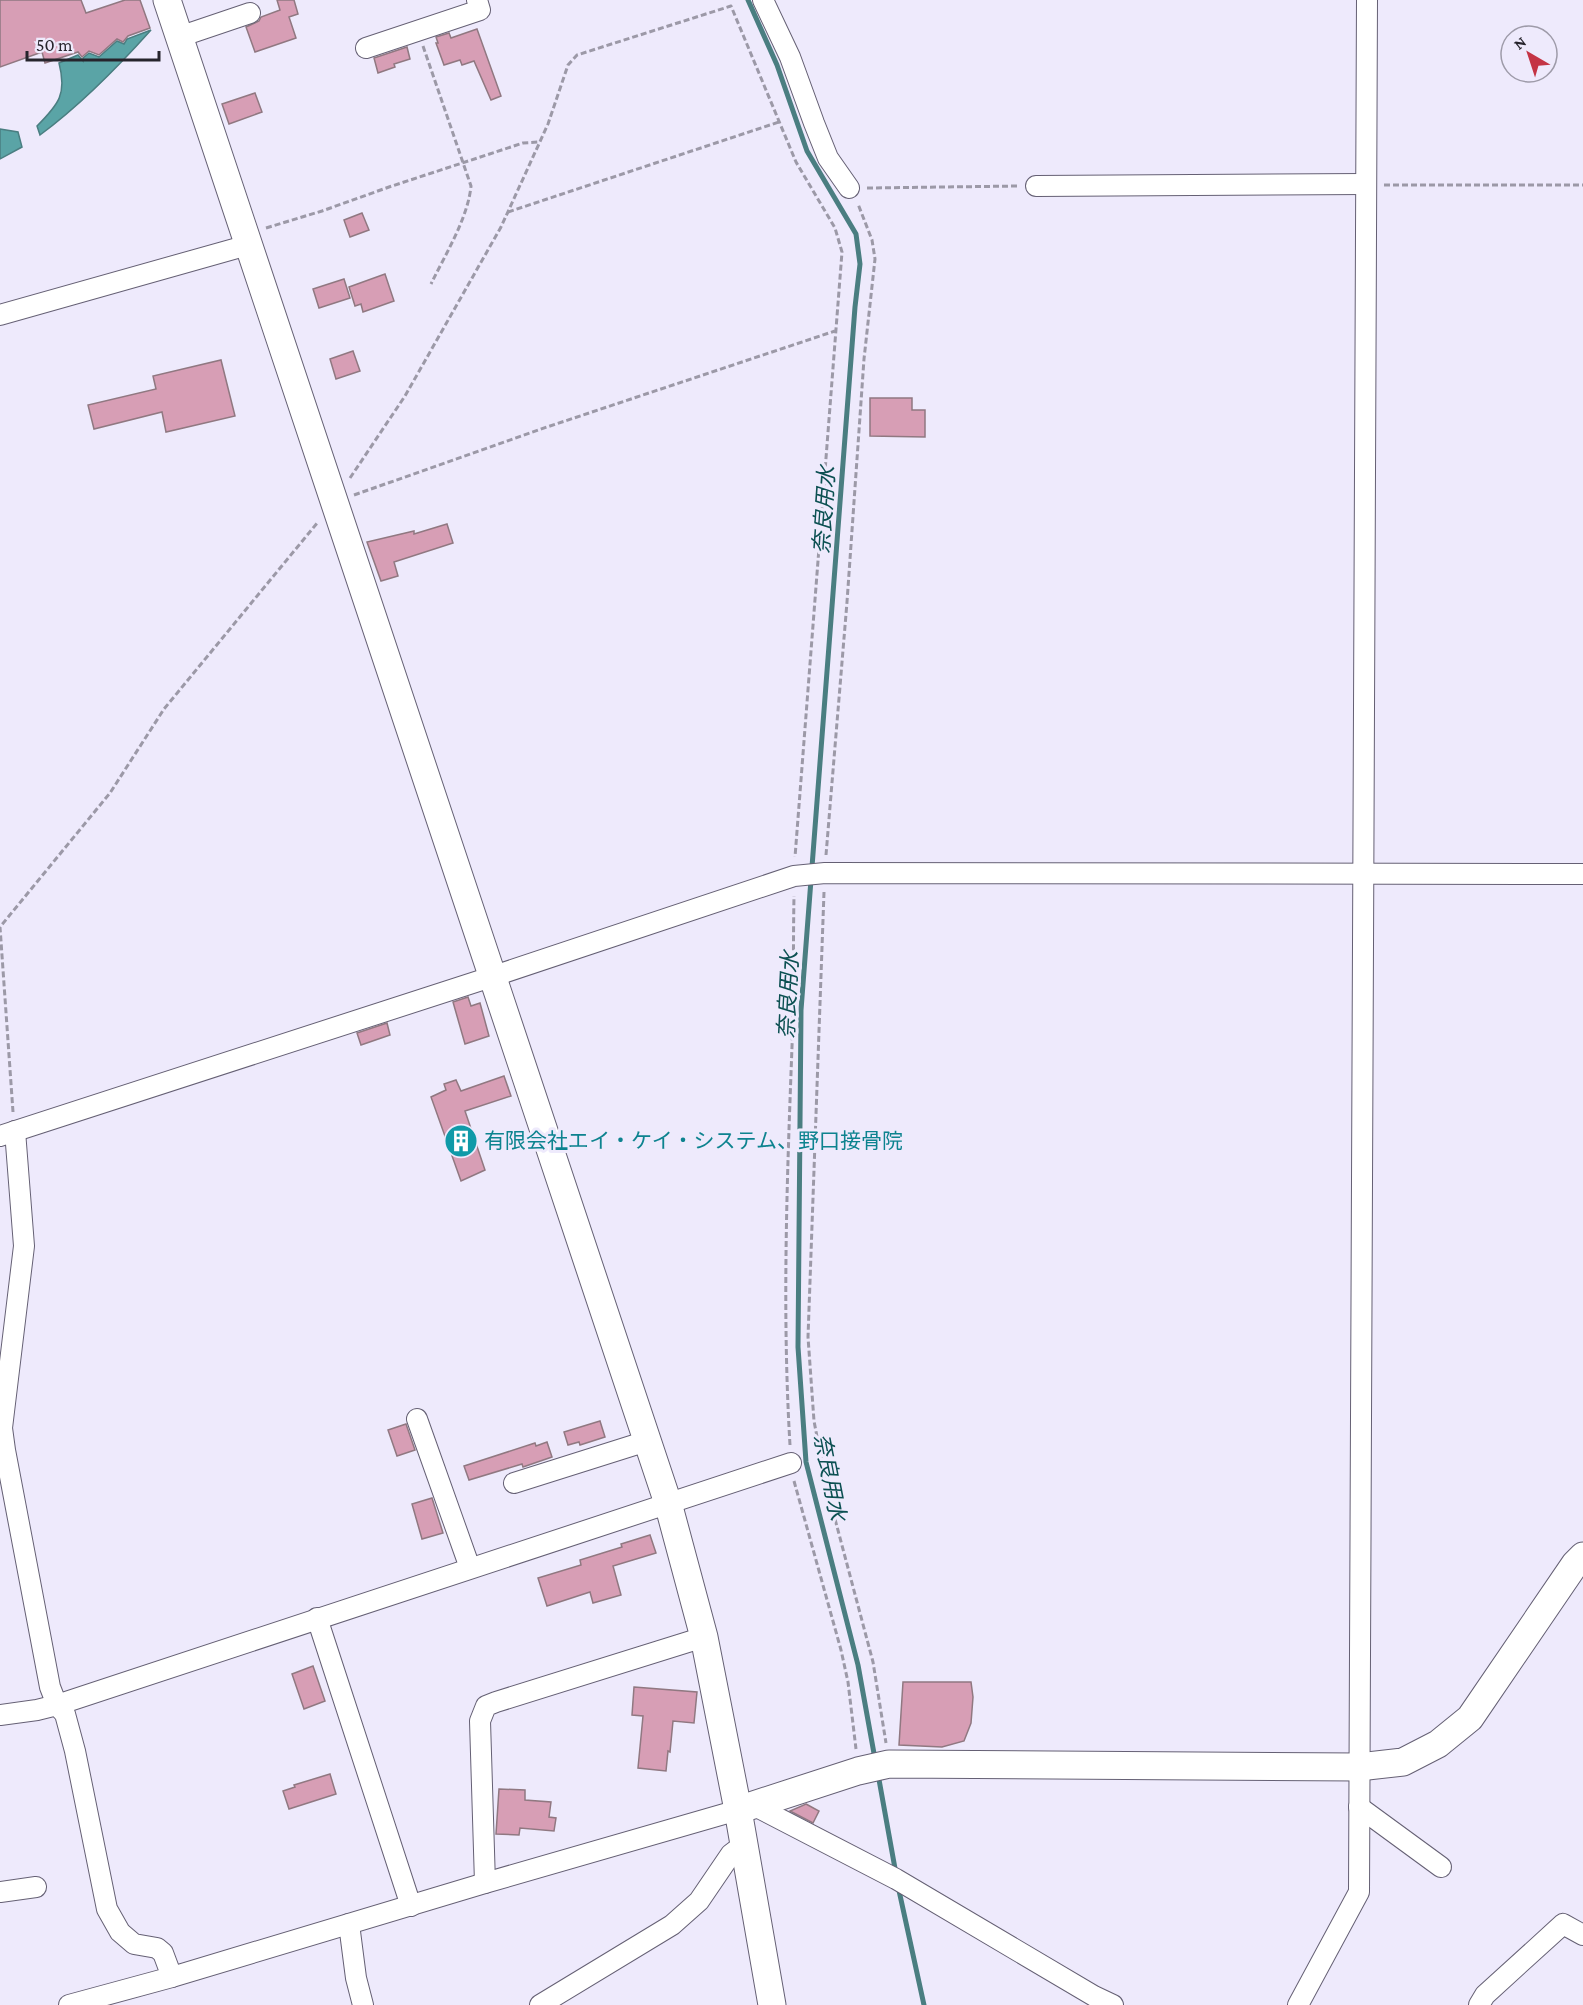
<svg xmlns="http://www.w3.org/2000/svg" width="1583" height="2005" font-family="'Crimson Pro','Noto Sans JP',serif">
  <rect width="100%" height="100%" fill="#eeeafc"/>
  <!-- water -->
  <g fill="#5aa4a6" stroke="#4a7e81" stroke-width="1.5">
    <path d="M151,30C117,68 82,104 40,135L37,126C59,104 67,94 59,63L78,55L83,61V58L89,53L99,57L117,41L124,44L127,39Z"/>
    <polygon points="0,129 18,132 22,147 0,159"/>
  </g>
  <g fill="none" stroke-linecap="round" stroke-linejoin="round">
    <!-- stream -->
    <g stroke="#4a7e81" stroke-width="5">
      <polyline points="748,0 777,65 807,151 856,234 860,264 855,307 801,1010 798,1347 806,1462 858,1665 875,1759"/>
      <polyline points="878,1774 896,1874"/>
      <polyline points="898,1886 924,2005"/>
    </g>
  </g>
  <!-- building -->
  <g fill="#d79eb5" stroke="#907881" stroke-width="1.5">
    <polygon points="0,0 81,0 86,13 125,0 140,0 150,28 128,36 123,42 117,39 99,55 89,51 82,57 78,52 45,63 42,52 0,67"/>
    <polygon points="277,0 294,0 298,14 289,17 296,38 255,52 246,27 259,21 261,17 280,10"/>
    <polygon points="477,29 501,96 491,100 474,61 462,65 460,60 444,65 436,43 438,43 436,37 449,33 451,38"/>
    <polygon points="407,47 410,59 394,64 395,67 378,73 374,58"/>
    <polygon points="255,93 262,112 229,124 222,104"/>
    <polygon points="362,213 369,230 350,237 344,220"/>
    <polygon points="385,274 394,301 363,312 361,304 355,306 349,287"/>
    <polygon points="344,279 350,298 319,308 313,289"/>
    <polygon points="353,351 360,371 336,379 330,359"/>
    <polygon points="221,360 235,416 166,432 162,412 94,429 88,405 156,389 153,376"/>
    <polygon points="870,398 912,398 912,410 925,410 925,437 870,436"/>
    <polygon points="447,524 453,543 394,562 398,576 381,581 367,542 414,531 414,534"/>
    <polygon points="468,997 471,1006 480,1003 489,1036 465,1044 453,1002"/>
    <polygon points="387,1023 390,1035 361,1045 357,1033"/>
    <polygon points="504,1076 511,1096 465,1111 485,1170 461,1181 431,1097 446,1090 444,1084 456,1080 461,1091"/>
    <polygon points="600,1421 605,1437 580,1445 579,1442 568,1445 564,1432"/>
    <polygon points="406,1424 415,1450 397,1456 388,1430"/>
    <polygon points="547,1442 552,1457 523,1467 522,1464 469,1480 464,1466 535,1443 536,1446"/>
    <polygon points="432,1498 443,1533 422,1539 412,1504"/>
    <polygon points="650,1535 656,1553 613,1566 621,1595 593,1603 590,1592 547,1606 538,1578 581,1565 580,1560 622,1547 621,1544"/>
    <polygon points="313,1666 325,1701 304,1709 292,1674"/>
    <polygon points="903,1682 971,1682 973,1697 971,1723 964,1741 942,1747 899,1745"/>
    <polygon points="634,1687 697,1692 694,1723 673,1721 670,1752 668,1751 666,1771 638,1768 643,1716 632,1715"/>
    <polygon points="330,1774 336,1794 289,1809 283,1791 295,1787 294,1785"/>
    <polygon points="499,1789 525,1790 525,1800 551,1802 549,1817 556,1818 554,1831 520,1828 519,1835 496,1834"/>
    <polygon points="806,1804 819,1811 813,1823 790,1811"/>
  </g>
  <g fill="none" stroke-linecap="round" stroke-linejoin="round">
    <defs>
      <g id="street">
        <polyline points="763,0 790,57 814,123 828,158 849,188"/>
        <polyline points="179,37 250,13"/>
        <polyline points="366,48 480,10 477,0"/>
        <polyline points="1036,186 1366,184"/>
        <polyline points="0,315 248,245"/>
        <polyline points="15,1131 24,1246 2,1428 5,1450 50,1687 57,1705 65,1714 75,1751 107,1909 120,1932 134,1944 157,1948 163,1953 172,1977"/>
        <polyline points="0,1136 491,977 794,876 825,873 1583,874"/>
        <polyline points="417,1419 470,1568"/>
        <polyline points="514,1483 647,1441"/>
        <polyline points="317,1618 411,1906"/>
        <polyline points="0,1715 37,1710 57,1705 791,1463"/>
        <polyline points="753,1805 896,1879 1094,1996 1113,2005"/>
        <polyline points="1359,1807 1441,1867"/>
        <polyline points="485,1883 480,1721 486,1706 496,1702 704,1637"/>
        <polyline points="0,1892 36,1887"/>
        <polyline points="349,1924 356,1978 363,2005"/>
        <polyline points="69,2005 172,1977 485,1883 738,1810"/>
        <polyline points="540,2005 672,1925 699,1901 731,1854 743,1845"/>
        <polyline points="1298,2005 1359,1892 1367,0"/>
        <polyline points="1479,2005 1485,1995 1563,1924 1583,1935"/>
      </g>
      <g id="secondary">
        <polyline points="167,0 668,1503 704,1637 738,1810 772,2005"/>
        <polyline points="738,1810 858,1771 889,1764 1359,1767 1403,1762 1438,1744 1470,1718 1575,1564 1583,1556"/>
      </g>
    </defs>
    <!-- street casing -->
    <use href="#street" stroke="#656074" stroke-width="22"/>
    <!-- secondary casing -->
    <use href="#secondary" stroke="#656074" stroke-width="29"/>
    <!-- path -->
    <g stroke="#9c99a7" stroke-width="3" stroke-dasharray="6 3" stroke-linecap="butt">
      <path d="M423,46L471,186C468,218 445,255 431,284"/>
      <polyline points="1384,185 1583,185"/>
      <polyline points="867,188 1020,186"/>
      <polyline points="508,212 779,122"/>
      <polyline points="266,228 322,211 389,187 523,143 539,142"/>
      <polyline points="350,478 405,396 501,227 548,124 568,65 577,55 731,6 796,162 835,228 842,252 795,857"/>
      <polyline points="354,495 547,427 835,331"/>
      <polyline points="826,855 847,602 864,359 875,259 872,240 858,204"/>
      <polyline points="824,892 808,1337 814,1421 827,1489 873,1662 886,1743"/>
      <polyline points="13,1112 0,927 110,793 164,709 318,522"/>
      <path d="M790,1445C782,1312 787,1179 792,1047C794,997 793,947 794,896"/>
      <polyline points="794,1481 841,1650 848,1682 856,1749"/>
    </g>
    <!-- street -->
    <use href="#street" stroke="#fff" stroke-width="20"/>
    <!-- secondary -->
    <use href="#secondary" stroke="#fff" stroke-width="27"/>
  </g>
  <!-- icons -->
  <defs>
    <symbol id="building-disc" viewBox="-11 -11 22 22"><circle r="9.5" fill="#0f9aa8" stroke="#eeeafc"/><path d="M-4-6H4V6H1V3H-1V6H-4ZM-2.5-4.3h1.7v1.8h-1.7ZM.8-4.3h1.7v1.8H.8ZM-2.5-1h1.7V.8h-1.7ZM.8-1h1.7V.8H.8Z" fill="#fff"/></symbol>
  </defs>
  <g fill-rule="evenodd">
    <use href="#building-disc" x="442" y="1122" width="38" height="38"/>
  </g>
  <g text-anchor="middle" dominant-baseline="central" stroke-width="6" stroke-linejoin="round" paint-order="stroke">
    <!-- culture labels -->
    <g font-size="21" fill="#0d838f" stroke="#eeeafc" text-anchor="start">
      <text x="484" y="1141">有限会社エイ・ケイ・システム、野口接骨院</text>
    </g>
    <!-- water labels -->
    <g font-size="22" font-style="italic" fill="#0c5052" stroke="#eeeafc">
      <text transform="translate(824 510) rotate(-86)">奈良用水</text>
      <text transform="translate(788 995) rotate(-87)">奈良用水</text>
      <text transform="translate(830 1477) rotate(79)">奈良用水</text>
    </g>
  </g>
  <!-- north arrow -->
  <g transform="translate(1529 54) rotate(321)"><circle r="28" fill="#eeeafc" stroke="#9e9ba9" stroke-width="1.5"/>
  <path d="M0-4.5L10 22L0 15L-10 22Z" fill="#c43445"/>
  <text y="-9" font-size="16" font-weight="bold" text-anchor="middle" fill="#26242c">N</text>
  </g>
  <!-- scale -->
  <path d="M27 51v9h132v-9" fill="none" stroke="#26242c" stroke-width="3"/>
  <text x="36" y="51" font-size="18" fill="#26242c" stroke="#eeeafc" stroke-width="4.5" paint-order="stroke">50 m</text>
</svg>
